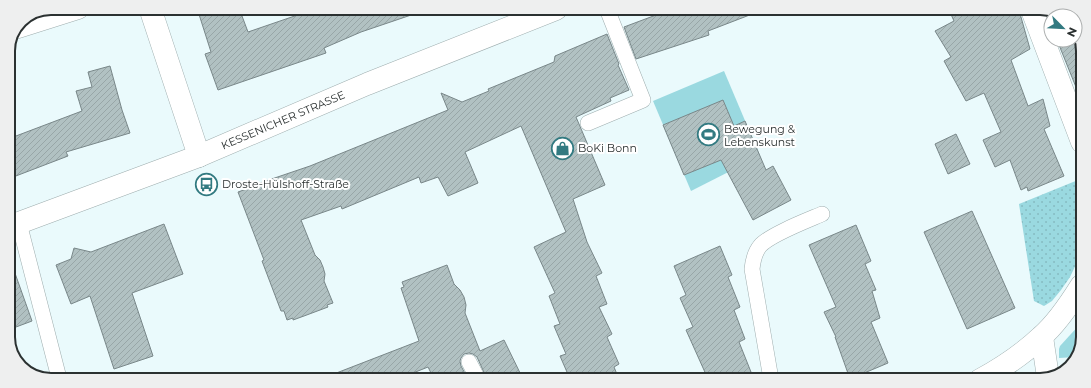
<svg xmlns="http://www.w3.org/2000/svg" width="1091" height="388" font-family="Montserrat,sans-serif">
  <defs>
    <pattern id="park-dots" width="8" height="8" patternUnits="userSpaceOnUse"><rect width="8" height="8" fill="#9ad9e0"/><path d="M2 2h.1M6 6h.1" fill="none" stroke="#85bbc1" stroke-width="1.8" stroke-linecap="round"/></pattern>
    <pattern id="building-hatch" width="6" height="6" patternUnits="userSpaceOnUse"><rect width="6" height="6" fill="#b1c1c2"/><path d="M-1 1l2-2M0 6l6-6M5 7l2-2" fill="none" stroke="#98a6a7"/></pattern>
  </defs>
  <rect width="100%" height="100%" fill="#eafafc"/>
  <!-- grass -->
  <g fill="#9ad9e0">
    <polygon points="724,71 760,156 691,191 653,101"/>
    <polygon points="1081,323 1081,351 1076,357 1059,358 1059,349 1060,346"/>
  </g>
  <!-- park -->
  <polygon fill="url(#park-dots)" points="1078,180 1082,190 1081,254 1070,277 1061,290 1052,301 1044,306 1034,301 1019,204"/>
  <!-- building -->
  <g fill="url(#building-hatch)" stroke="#798789">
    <polygon points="197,8 239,8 248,32 315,9 419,9 420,12 361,32 324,48 326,53 218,90 205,54 211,52"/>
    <polygon points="672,9 759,10 760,11 708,31 709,35 636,59 624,27"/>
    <polygon points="949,10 1019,10 1030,49 1011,60 1028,106 1043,99 1050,126 1044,129 1064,176 1028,191 1027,187 1021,190 1010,160 995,167 983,140 1001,132 984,93 966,101 944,61 951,57 935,31 954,21"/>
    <polygon points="1045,10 1054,10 1062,16 1051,16 1051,25"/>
    <polygon points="1075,27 1083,48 1082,102 1057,40 1075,40"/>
    <polygon points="607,34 619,64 618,65 629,90 610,98 611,101 576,117 605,185 573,199 587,242 602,273 596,276 607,304 599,307 612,334 607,337 619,364 614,367 619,379 570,379 560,356 566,354 554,326 560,324 549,296 555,293 534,247 566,232 521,126 465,152 478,183 448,196 438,177 421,183 419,177 342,209 341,206 301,220 315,255 320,260 323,267 325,274 324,281 333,303 327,305 328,307 304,316 293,320 293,318 287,320 284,311 281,311 262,261 264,260 238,192 255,186 254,185 310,166 448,110 441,93 462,102 489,91 488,89 554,62 555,56"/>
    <polygon points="110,66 122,110 130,133 66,152 68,156 8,179 8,139 82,111 76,91 92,87 88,72"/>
    <polygon points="723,100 734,126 745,121 766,170 773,166 791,200 753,220 721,160 684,175 663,125"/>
    <polygon points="956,134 970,164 948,174 935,144"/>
    <polygon points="972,211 1015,308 967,329 924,232"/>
    <polygon points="164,224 183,274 132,293 153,356 114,369 90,296 71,304 56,265 71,259 74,248 91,252"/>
    <polygon points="856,225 871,261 865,264 876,290 872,291 880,318 871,322 888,363 850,379 835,337 836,337 824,312 836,307 809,245"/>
    <polygon points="720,246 732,275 728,277 740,307 734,310 745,339 739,342 751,372 732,379 708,379 686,330 693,327 680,298 686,295 674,266"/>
    <polygon points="8,262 11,262 32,321 8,330"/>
    <polygon points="447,265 454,284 460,290 464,297 466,305 465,313 480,351 504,340 523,379 487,379 477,357 473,354 469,353 464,354 461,358 460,361 461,366 468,379 434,379 428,367 398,379 326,378 326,377 419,341 401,288 404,287 402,282"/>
  </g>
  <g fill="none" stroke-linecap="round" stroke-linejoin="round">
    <defs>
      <g id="lane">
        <polyline points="588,123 643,100 607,9"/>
        <polyline points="19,223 59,378"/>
        <polyline points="469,362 478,379"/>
        <path d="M771,379L752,269C753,260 755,252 760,246C769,235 808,220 822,214"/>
      </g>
      <g id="street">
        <polyline points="150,8 199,156"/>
        <polyline points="1032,10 1082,142"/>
        <polyline points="18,27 78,8"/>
        <polyline points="8,227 199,156 367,84 556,9"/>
        <polyline points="1042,337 1048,377"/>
        <path d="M980,380C1002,368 1023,354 1041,337C1055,325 1071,302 1081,286"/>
      </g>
    </defs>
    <!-- lane casing -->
    <use href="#lane" stroke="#9eadae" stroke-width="16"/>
    <!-- street casing -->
    <use href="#street" stroke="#9eadae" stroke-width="23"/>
    <!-- lane -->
    <use href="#lane" stroke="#fff" stroke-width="15"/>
    <!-- street -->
    <use href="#street" stroke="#fff" stroke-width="22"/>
  </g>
  <!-- icons -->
  <defs>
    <symbol id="stadium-ring" viewBox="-11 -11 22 22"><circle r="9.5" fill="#fff" stroke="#327a81" stroke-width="1.5"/><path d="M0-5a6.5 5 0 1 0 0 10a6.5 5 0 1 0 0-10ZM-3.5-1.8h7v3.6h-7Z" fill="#327a81"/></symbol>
    <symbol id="shop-ring" viewBox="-11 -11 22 22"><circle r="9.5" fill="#fff" stroke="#327a81" stroke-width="1.5"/><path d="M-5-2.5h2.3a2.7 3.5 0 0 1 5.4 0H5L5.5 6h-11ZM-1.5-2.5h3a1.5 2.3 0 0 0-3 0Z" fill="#327a81"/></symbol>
    <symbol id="bus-ring" viewBox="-11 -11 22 22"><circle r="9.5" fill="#fff" stroke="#327a81" stroke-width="1.5"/><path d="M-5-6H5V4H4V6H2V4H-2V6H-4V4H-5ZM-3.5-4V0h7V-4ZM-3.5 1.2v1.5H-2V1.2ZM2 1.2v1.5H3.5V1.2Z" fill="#327a81"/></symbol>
  </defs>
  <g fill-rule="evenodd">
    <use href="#stadium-ring" x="696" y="122" width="25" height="25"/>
    <use href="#shop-ring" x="550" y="136" width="25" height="25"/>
    <use href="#bus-ring" x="194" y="172" width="25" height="25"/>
  </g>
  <g text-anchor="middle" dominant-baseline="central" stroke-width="4" stroke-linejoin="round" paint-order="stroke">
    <!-- street labels -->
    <g font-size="11" fill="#2b3131" stroke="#fff">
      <text transform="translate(283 120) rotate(-23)">KESSENICHER STRASSE</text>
    </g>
    <!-- poi labels -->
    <g font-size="11" fill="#2b3131" stroke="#fff" text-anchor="start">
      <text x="724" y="129">Bewegung &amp;<tspan x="724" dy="13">Lebenskunst</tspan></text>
      <text x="578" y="148">BoKi Bonn</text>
      <text x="222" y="184">Droste-Hülshoff-Straße</text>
    </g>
  </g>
  <!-- crop -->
  <path d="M0 0H1091V388H0ZM51 15H1040A36 36 0 0 1 1076 51V337A36 36 0 0 1 1040 373H51A36 36 0 0 1 15 337V51A36 36 0 0 1 51 15Z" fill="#eeefef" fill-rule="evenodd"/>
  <path fill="none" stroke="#2b3131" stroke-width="2" d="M51 15H1040A36 36 0 0 1 1076 51V337A36 36 0 0 1 1040 373H51A36 36 0 0 1 15 337V51A36 36 0 0 1 51 15Z"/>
  <!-- north arrow -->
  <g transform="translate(1063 28) rotate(114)"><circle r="19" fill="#ffffff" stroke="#aaadad"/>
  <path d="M0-3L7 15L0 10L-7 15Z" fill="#327a81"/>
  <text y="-6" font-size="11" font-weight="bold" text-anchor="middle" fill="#2b3131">N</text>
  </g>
</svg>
